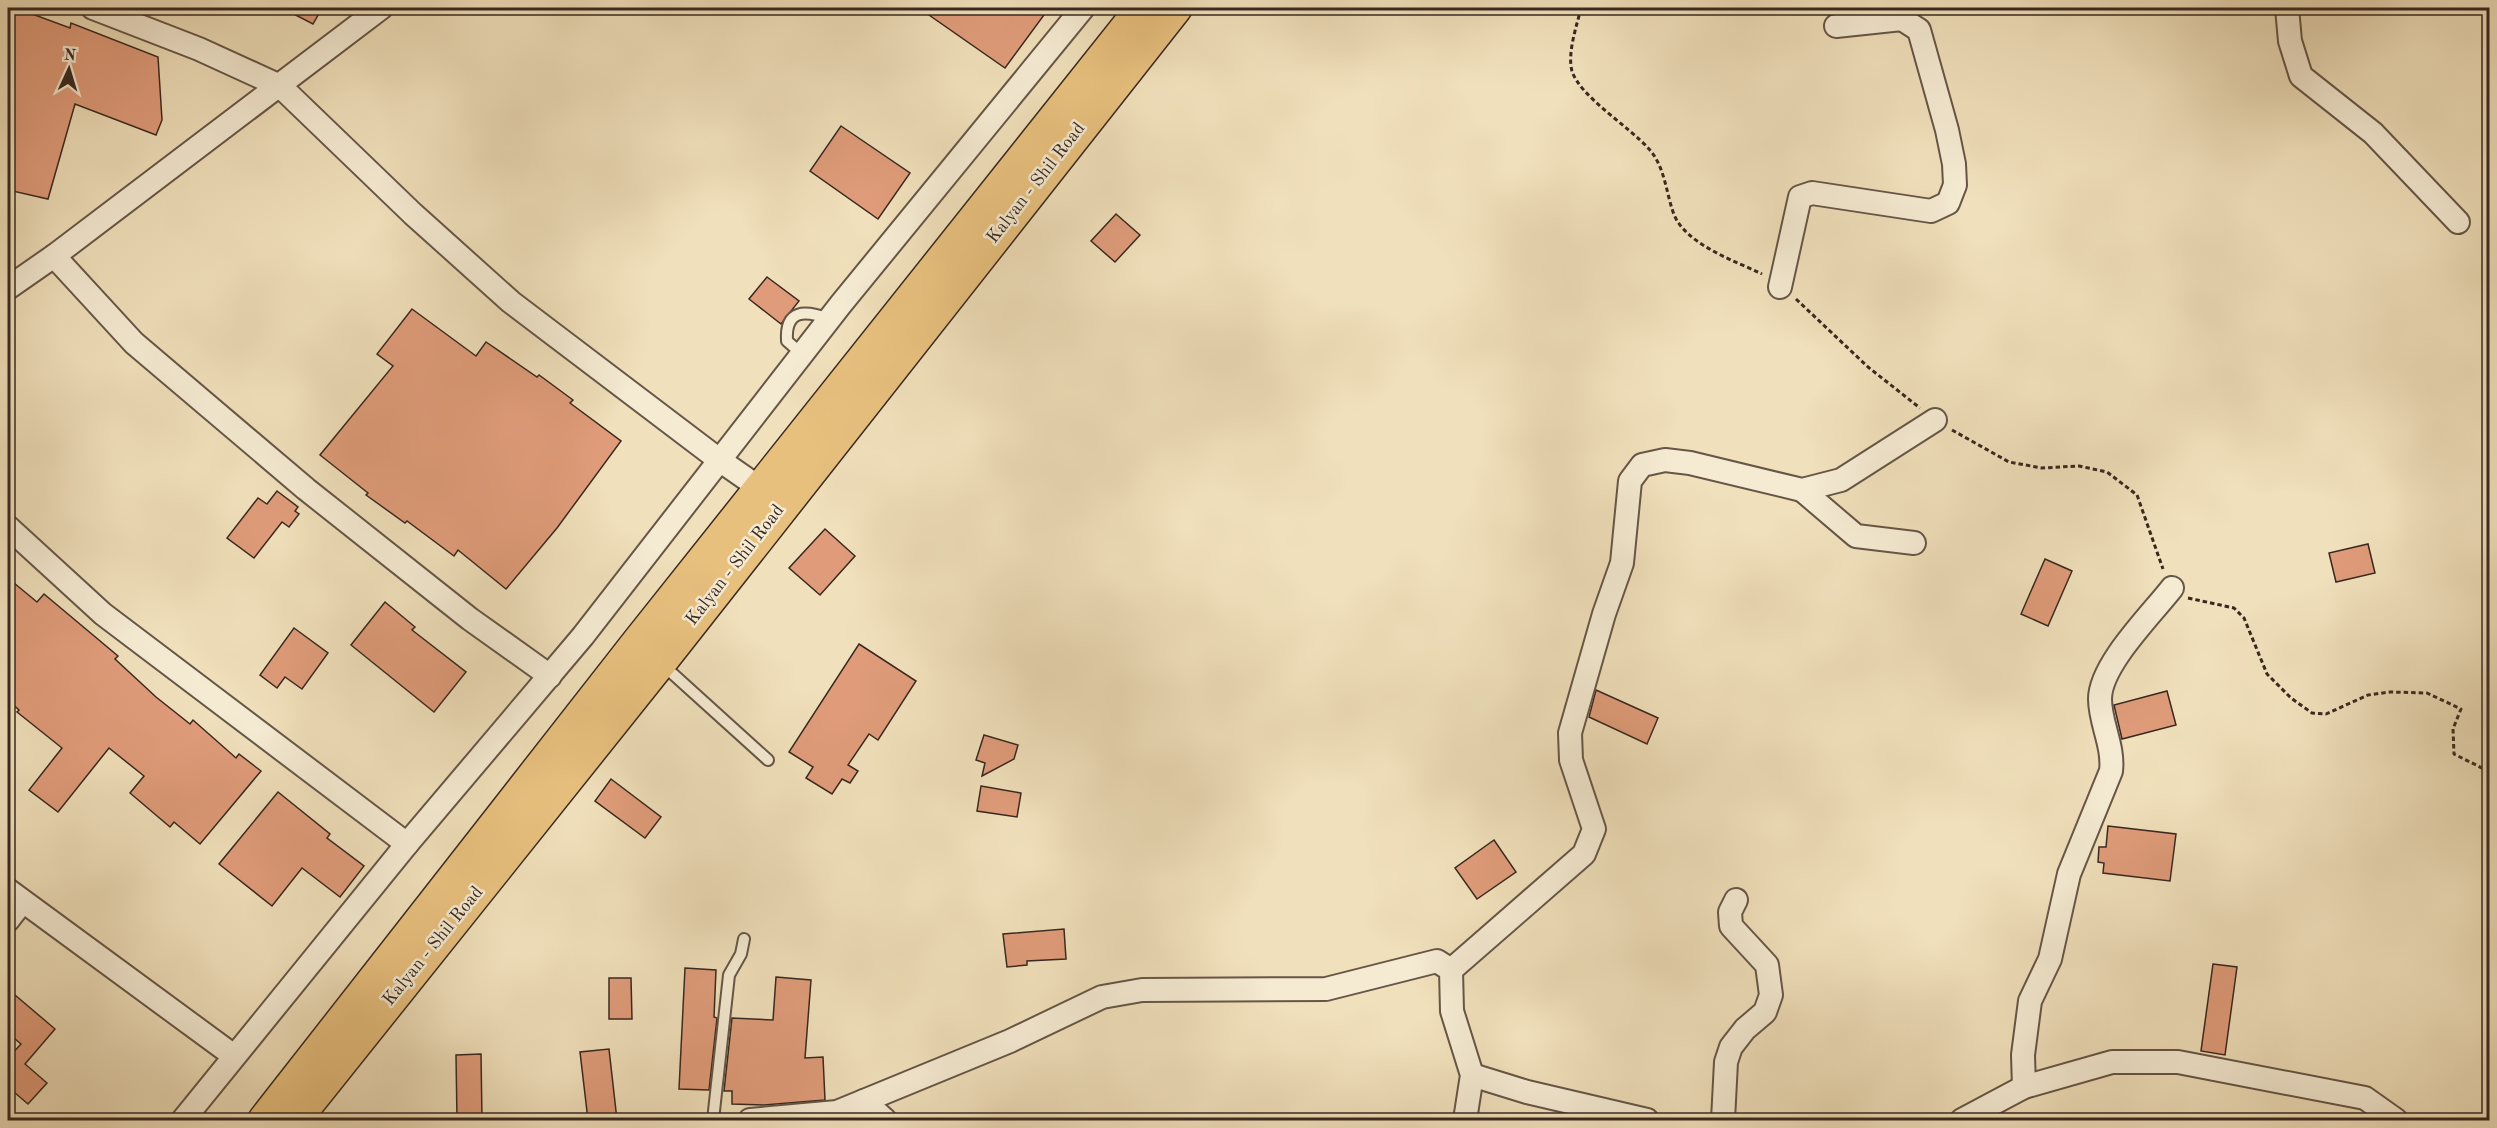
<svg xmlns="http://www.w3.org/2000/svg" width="2497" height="1128" font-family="'Old Standard TT',serif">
  <rect width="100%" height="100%" fill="#f0e0bb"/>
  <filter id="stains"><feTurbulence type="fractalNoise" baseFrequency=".00333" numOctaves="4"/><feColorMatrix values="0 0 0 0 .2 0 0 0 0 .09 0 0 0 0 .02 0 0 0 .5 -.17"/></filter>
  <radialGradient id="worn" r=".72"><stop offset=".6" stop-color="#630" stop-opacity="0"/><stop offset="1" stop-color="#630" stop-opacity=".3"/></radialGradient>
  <!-- building -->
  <g fill="#e09c7a" stroke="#382820" stroke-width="1.5">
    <polygon points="8,8 16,8 70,28 71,23 158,57 162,120 156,135 75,104 48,199 8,190"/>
    <polygon points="282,8 322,8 313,24"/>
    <polygon points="919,8 1034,8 1044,15 1005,68"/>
    <polygon points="841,126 910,173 878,219 810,171"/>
    <polygon points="1116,214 1140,235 1115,262 1091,241"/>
    <polygon points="767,277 799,301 781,324 749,299"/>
    <polygon points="412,309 476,356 486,342 537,377 539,375 573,400 570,403 621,441 557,528 506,589 458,550 454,556 407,521 405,523 366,495 368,493 320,455 393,366 377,354"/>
    <polygon points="277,491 298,507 295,511 299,514 289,527 282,522 254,558 227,538 258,498 267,504"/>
    <polygon points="825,529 855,556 820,595 789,568"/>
    <polygon points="2368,544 2375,573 2336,582 2329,553"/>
    <polygon points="2045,559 2072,571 2048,626 2021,614"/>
    <polygon points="8,578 37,602 44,594 118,656 115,659 156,697 190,724 193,720 236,758 239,754 261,771 200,844 174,822 170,827 130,793 144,776 109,748 58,812 29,790 62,748 17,712 19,710 8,700"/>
    <polygon points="385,602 415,627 412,630 466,672 434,712 351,645"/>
    <polygon points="294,628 328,653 302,689 285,677 277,688 260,675"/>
    <polygon points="859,644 916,681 878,740 869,734 848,765 858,771 850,783 842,779 832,794 806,778 813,767 789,752"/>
    <polygon points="1596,690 1658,718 1647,744 1589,717"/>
    <polygon points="2167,691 2176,725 2122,739 2114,705"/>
    <polygon points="984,735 1018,745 1014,759 982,776 985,763 976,760"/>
    <polygon points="611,779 661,817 645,838 595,801"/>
    <polygon points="981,786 1021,793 1017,817 977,811"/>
    <polygon points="278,792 330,834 327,838 364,866 340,897 302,868 272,906 219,864"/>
    <polygon points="2108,826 2176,834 2170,881 2103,873 2104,863 2098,862 2099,847 2106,847"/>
    <polygon points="1494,840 1516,872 1477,899 1455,868"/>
    <polygon points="1064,929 1066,959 1027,961 1027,965 1007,967 1003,934"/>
    <polygon points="2213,964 2237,967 2225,1055 2201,1051"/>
    <polygon points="685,968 716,970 714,1017 717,1018 709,1090 679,1089"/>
    <polygon points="776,977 811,980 805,1058 823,1057 825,1100 764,1105 732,1104 732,1091 724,1091 732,1018 773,1020"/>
    <polygon points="609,978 631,978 632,1019 609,1019"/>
    <polygon points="15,995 55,1029 25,1064 47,1083 28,1104 8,1087 8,1058 21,1044 8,1033 8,1004"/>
    <polygon points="609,1049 617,1120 588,1120 580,1052"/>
    <polygon points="481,1054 482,1120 457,1120 456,1055"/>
  </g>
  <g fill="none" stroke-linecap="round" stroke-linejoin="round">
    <defs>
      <g id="lane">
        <path d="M802,354L787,341C785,309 805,310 829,319"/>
        <polyline points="663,665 768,760"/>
        <polyline points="713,1120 729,975 741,954 744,939"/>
      </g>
      <g id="street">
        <polyline points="93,8 199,49 280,86 413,214 511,302 718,459 771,496"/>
        <polyline points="2287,8 2290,41 2301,76 2373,133 2458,222"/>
        <polyline points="1836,26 1902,19"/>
        <polyline points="54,256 134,343 306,489 470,619 550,676"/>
        <polyline points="1780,287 1800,197 1812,193 1931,211 1948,203 1955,185 1954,164 1947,130 1919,30 1902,19 1898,8"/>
        <polyline points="8,288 54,256 381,8"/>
        <polyline points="1802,490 1856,536 1914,543"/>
        <polyline points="8,527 103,614 407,844"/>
        <polyline points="8,890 234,1056"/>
        <polyline points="8,920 22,902"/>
        <polyline points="1451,970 1584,854 1594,829 1571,760 1570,733 1604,614 1622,563 1630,481 1642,465 1665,460 1690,463 1802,490 1841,480 1935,420"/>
        <polyline points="1472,1075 1527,1092 1647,1120"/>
        <path d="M2024,1087L2023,1055L2030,1001L2050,959L2069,874L2111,771C2114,746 2100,723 2100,699C2100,665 2151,615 2172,588"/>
        <polyline points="864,1101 885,1120"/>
        <polyline points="183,1120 407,844 583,636 841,304 1083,8"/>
        <polyline points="750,1120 837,1112 1010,1041 1102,997 1142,990 1326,989 1437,961 1451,970 1452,1011 1472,1075 1465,1120"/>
        <polyline points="1723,1120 1726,1062 1731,1047 1745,1029 1765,1012 1771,995 1767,965 1731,926 1730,912 1736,900"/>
        <polyline points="1962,1120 2024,1087 2112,1062 2178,1062 2365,1098 2396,1120"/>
      </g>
      <g id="primary">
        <polyline points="265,1120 638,643 1143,8"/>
        <polyline points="294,1120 660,662 1175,8"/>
      </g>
    </defs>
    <!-- lane casing -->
    <use href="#lane" stroke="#665647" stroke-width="14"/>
    <!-- street casing -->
    <use href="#street" stroke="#665647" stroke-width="26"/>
    <!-- primary casing -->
    <use href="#primary" stroke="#382820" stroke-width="36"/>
    <!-- path -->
    <g stroke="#382820" stroke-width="3" stroke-dasharray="4.5 3" stroke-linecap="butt">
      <path d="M1581,8C1577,25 1567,53 1572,71C1580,97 1630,127 1649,149C1669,171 1666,208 1680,225C1699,249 1735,261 1762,274"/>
      <polyline points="1796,299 1868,367 1920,408"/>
      <polyline points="1952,430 2009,462 2042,468 2079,466 2107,472 2137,495 2163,569"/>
      <polyline points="2188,598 2234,608 2244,618 2267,674 2291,698 2312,713 2326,714 2368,695 2390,692 2427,693 2461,709 2453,729 2454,754 2486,770 2490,778"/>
    </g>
    <!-- lane -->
    <use href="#lane" stroke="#f5ebd3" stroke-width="10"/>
    <!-- street -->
    <use href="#street" stroke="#f5ebd3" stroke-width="22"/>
    <!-- primary -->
    <use href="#primary" stroke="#e8c07e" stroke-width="33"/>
  </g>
  <g text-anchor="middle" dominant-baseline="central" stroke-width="5" stroke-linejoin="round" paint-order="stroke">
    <!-- street labels -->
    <g font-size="18" fill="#382820" stroke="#f5ebd3">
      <text transform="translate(1036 183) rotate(-52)">Kalyan - Shil Road</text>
      <text transform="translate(735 565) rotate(-52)">Kalyan - Shil Road</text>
      <text transform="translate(433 946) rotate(-51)">Kalyan - Shil Road</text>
    </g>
  </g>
  <!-- margin -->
  <rect width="2497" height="1128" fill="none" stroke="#f0e0bb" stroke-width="30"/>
  <rect x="9" y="9" width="2479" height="1110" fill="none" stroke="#382820" stroke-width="3"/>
  <rect x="15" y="15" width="2467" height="1098" fill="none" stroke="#382820" stroke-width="1.5"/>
  <!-- north arrow -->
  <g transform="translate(69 69) rotate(4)" stroke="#f5ebd3" stroke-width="4.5" paint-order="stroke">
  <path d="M0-4.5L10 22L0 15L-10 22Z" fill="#382820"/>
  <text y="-9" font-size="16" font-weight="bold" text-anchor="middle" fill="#382820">N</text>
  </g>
  <rect width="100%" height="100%" filter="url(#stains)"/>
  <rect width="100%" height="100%" fill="url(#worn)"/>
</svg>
